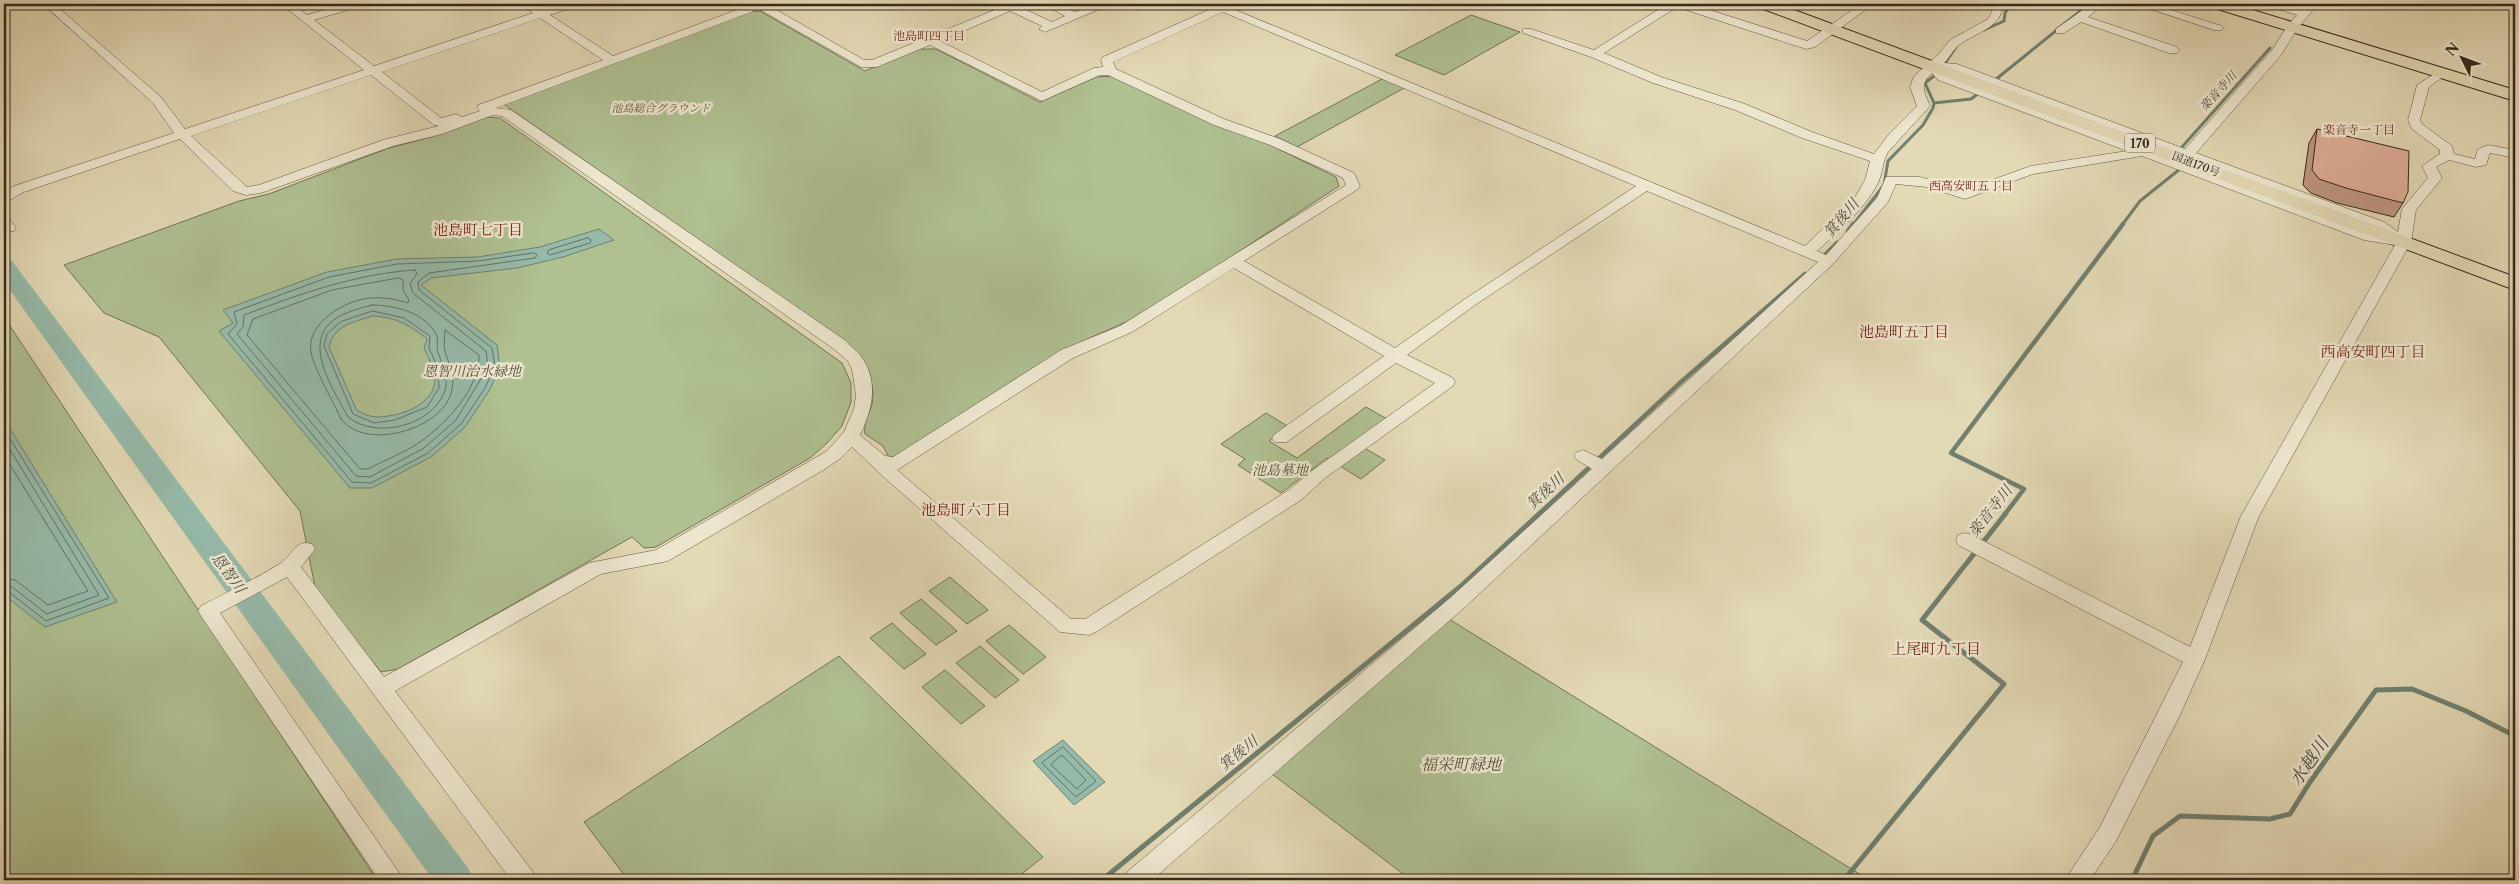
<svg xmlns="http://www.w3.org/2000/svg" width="2519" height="884" font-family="'Libre Caslon Text','Noto Serif JP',serif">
  <rect width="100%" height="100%" fill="#e3d9b5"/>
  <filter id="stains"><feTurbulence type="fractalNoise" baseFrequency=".004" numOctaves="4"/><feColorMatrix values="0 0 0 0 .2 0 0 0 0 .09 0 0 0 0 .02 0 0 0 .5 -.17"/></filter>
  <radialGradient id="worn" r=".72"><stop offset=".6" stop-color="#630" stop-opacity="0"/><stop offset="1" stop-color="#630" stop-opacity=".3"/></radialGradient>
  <!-- green -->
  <g fill="#afc091" stroke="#737456">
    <path d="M760,11L865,71L918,49H936L1040,102L1096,77L1114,76L1268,144L1336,177L1339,186L1188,285L1128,321L1072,346L898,458L888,456L883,446L865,434C863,423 869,415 872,404C877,380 860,361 848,343L503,104L749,12Z"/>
    <polygon points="1471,15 1520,32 1444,75 1395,55"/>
    <polygon points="1384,78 1406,87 1297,147 1275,136"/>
    <polygon points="486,117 500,118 842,363 851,383 851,402 842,426 827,443 810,458 656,547 644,548 632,537 398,669 381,672 316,592 300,511 159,337 104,313 64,265 239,201 269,194 386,149 430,137"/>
    <polygon points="4,317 377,880 4,880"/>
    <polygon points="1366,407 1387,419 1356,443 1385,460 1361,479 1327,458 1281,493 1238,465 1245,459 1221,444 1266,413 1289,427 1269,441 1297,458"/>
    <polygon points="950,577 988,610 967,624 929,591"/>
    <polygon points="921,599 957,631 936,645 900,613"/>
    <polygon points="1449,619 1866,878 1864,880 1411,880 1272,774"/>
    <polygon points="892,623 926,654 904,669 870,638"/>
    <polygon points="1009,625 1046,657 1023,674 986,641"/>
    <polygon points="980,646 1019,680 995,698 956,663"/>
    <polygon points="839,656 1043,857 1014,880 628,880 584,822"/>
    <polygon points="945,670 985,706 961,724 922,687"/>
  </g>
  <!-- water -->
  <g fill="#96baaa" stroke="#708071" fill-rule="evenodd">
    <path d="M599,229L614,240L563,257L517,268L431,278L421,285L497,345L500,368L489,391L465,427L431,457L372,488H350L219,331L233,323L223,310L327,272L397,259L478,257L540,247ZM373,316C395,317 410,325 427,339L424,348C429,360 439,376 433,389C425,409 395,417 376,417C370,417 363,413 357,411L329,347C334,325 354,322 373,316Z"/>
    <polygon points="4,419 117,602 45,627 4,595"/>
    <polygon points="1063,740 1105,782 1074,805 1033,761"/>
  </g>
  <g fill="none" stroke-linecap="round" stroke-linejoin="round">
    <!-- shore -->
    <g stroke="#667263" stroke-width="1">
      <polygon points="588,238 591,240 590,243 550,255 547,253 549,250"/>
      <polygon points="534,253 537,255 535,258 429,273 418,282 419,290 492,348 495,367 485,388 461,424 428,453 371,483 352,482 228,334 237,324 234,312 329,277 397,264 478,261"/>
      <path d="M415,270L417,273L410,284L413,293L486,351L488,367L456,420L424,448L370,477L356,476L237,334L243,327L244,315C300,294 355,274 415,270Z"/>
      <path d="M399,278L403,280V290L409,300L408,303C395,299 384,297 370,298C345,300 306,323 311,352C313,367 334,403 341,419C366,452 444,429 452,390C456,370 445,360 444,345C444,340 445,335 445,330L479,355C480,388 446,424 420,442C404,453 385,460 368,469H360L247,335L253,319L332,290Z"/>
      <path d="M372,305C394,305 424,312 436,334C439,340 436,346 438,352C442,365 450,380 444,393C430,427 375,439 348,417C335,392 305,349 329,324C340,313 358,309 372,305Z"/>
      <polygon points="373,311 404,318 430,336 429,348 438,368 439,388 427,407 395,420 374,423 353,414 324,346 327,334 340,322"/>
      <polyline points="4,429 109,598 46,621 9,592 4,591"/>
      <polyline points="4,440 99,595 47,614 12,587 4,585"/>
      <polyline points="4,455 88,591 48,605 15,580 4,578"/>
      <polygon points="1063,747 1096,781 1076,797 1042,763"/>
      <polygon points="1060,756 1063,756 1086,780 1077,789 1051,765"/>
    </g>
    <!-- stream-far2 -->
    <g stroke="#708071" stroke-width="3">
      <polyline points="1984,30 2004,21 2005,13 2011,4"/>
      <polyline points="1946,62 1956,47"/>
      <polyline points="1995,80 2089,4"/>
      <polyline points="1934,103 1971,99 1979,93"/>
      <polyline points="2182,147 2270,48"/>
      <polyline points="1853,225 1884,185 1888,161 1923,125 1933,108 1934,103 1925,83 1934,76"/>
      <polyline points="2122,225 2140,201 2180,169"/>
    </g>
    <!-- stream-far1 -->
    <g stroke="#708071" stroke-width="4.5">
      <polyline points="1848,231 1853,224"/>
      <polyline points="1822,258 1837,243"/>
      <polyline points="1539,514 1681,382 1805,274"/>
      <polyline points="2005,514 2024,489 1951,453 2123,224"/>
    </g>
    <!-- stream -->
    <g stroke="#708071" stroke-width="5">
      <polyline points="1102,880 1461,586 1540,513"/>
      <polyline points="1844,880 2004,684 1922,620 2006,513"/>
      <polyline points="2132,880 2153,836 2180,816 2270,819 2290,814 2310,782 2376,690 2412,689 2466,711 2515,736"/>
    </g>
    <!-- river -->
    <polygon fill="#96baaa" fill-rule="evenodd" points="4,259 12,261 468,868 474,880 433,880 4,282"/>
    <defs>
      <g id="minor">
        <path d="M43,4H54L161,97L185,129L364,70L281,4H293L307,15L346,4H362L361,6L314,20L374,66L533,13L521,4H533L543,10L562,4H577L576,6L550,15L613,56L753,4H766L864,60H872L1009,4H1023L1020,7L1052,22L1065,16L1043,4H1057L1075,12L1094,4H1108L1107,6L1045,32L1039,29L1042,26L1010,11L940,41L1042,92L1094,68L1103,67L1101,60L1103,57L1213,8L1207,4H1221L1805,246L1854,199L1865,180L1870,161L1802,138L1735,110L1653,83L1591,57L1523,33V29H1531L1594,50L1667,4H1691L1807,41L1861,4H1873L1815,47L1806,49L1677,7L1604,53L1661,77L1745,104L1812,132L1874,154L1889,134L1917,106L1910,87L1914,76L1938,55L1950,40L1988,19L1991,14L1993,4H2003C2002,28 1976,32 1959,45C1953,50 1949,58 1944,63L1957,64L2185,149L2272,50L2288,25L2297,15L2268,6L2267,4H2283L2302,9L2307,4H2318L2297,29L2281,55L2196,153L2384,222L2398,232L2402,209L2428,178L2422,166L2440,154V150L2412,129L2408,120L2417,85L2442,69L2448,73L2429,87L2420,120L2422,124L2452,146L2454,154L2475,159L2478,149L2488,145L2515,150V158L2490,153L2486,165L2476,167L2449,160L2436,167L2442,178L2416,210L2411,242L2259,516L2205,659L2180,715L2116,841L2090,880H2065L2100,827L2183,662L1958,545L1956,540L1958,535L1965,533L1972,535L2190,647L2241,516L2395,245L2364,240L2142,156L2033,174L1965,199L1927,187L1896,184L1888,202L1833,264L1464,608L1152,880H1123L1127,872L1450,598L1592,469L1577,460L1574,456L1577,452L1583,450L1602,459L1818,262L1647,191L1475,305L1407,355L1453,378L1455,382L1453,386L1325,478L1301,500L1096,632L1089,635L1060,632L886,479L852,447L841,458L825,469L668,561L601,574L395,691L533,872L537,880H511L287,577L220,613L404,880H379L201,616L198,611L201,606C227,592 256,579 281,563C293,555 295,539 312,544L315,549L301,567L384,677L589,563L656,550L827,451L844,432L854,409L856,395L852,369L848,361L834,349L502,116L493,115L442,134L393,146L261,193L246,195L233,191L180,139L24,192L4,203V193L14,186L174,133L153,103ZM759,9L861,67H877L930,45L1042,101L1100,75H1108L1214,125L1270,145L1343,178L1346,185L1120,326L1061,350L893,457L885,456L860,435C873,409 879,379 860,355C856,350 850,346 846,341L511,110L496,108ZM1223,12L1636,186L1465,299L1395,348L1244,261L1358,189L1360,186L1354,173L1280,139L1224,119L1116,69L1113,62ZM540,18L603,60L478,105L477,108L480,111L462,117L456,114L441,118L382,72ZM1943,70L1951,71L2374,228L2383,235L2372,233L1946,74ZM1932,73L1938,80L2127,151L2031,166L1964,190L1920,177H1886L1877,198L1826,255L1817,251C1839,231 1863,211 1877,185C1883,174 1882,162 1888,152L1930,106C1924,91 1919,85 1932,73ZM371,75L434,125L439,126L383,140L259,185L247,187L191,136ZM1234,268L1384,356L1275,434L1272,438L1275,442H1287L1396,363L1435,383L1313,470L1289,490L1085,619H1071L897,470L1073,358L1132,332Z"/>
        <polygon points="2091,4 2104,4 2088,17 2177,47 2179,50 2177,53 2169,53 2081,22 2064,33 2056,33 2056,29"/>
        <polygon points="2135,4 2152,4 2222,26 2224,28 2222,30 2214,30"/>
        <polygon points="4,217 9,218 16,228 14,231 4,231"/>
      </g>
      <g id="highway">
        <polygon points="1756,4 1778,4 2515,277 2515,290 1758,7"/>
        <polygon points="2209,4 2233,4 2515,90 2515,101 2211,7"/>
      </g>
    </defs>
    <!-- minor casing -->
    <use href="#minor" stroke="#625542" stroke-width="1"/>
    <!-- highway casing -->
    <use href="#highway" stroke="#37291c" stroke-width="2"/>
    <!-- minor -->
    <use href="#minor" fill="#ede6cf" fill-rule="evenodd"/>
    <!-- highway -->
    <use href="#highway" fill="#e3d9b5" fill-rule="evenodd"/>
  </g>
  <!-- wall -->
  <polygon fill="#bf9582" stroke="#37291c" points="2317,129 2403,203 2394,217 2337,203 2311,193 2303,185 2309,143"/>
  <!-- building -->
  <polygon fill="#dead97" stroke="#37291c" points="2317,129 2409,151 2408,192 2403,203 2346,188 2319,179 2312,170"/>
  <g text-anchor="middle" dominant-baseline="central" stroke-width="5" stroke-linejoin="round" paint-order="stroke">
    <!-- far-park labels -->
    <g font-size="11" font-style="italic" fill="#554f39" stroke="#ede6cf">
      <text x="661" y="108">池島総合グラウンド</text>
    </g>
    <!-- far-street labels -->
    <g font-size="11" fill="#37291c" stroke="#ede6cf">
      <text transform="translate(2196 164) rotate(21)">国道170号</text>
    </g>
    <!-- far-neighbourhood labels -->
    <g font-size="12" fill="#7a1f14" stroke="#ede6cf">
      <text x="929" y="35">池島町四丁目</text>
      <text x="2359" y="129">楽音寺一丁目</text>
      <text x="1971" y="185">西高安町五丁目</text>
    </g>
    <!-- far-water labels -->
    <g font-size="12" font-style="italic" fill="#4f4d40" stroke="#ede6cf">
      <text transform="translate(2218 91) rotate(-48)">楽音寺川</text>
    </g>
    <!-- shield labels -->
    <rect fill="#ede6cf" stroke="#6e6252" stroke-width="1" x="2125" y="133.5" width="30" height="19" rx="4"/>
    <g font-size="12" font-weight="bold" fill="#37291c">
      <text x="2140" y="143">170</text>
    </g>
    <!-- park labels -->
    <g font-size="14" font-style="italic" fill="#554f39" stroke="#ede6cf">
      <text x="472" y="371">恩智川治水緑地</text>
      <text x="1280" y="470">池島墓地</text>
    </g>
    <!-- water labels -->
    <g font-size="15" font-style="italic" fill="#4f4d40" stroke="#ede6cf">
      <text transform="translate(1841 218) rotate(-50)">箕後川</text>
      <text transform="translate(1545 491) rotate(-43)">箕後川</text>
      <text transform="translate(1990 511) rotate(-52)">楽音寺川</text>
      <text transform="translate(229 573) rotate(54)">恩智川</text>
      <text transform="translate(1238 753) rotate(-39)">箕後川</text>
    </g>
    <!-- neighbourhood labels -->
    <g font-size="15" fill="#7a1f14" stroke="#ede6cf">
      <text x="478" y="229">池島町七丁目</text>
      <text x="1904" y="331">池島町五丁目</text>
      <text x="2373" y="351">西高安町四丁目</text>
      <text x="966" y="509">池島町六丁目</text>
      <text x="1936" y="648">上尾町九丁目</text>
    </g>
    <!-- near-park labels -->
    <g font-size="16" font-style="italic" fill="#554f39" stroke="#ede6cf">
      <text x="1461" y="764">福栄町緑地</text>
    </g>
    <!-- near-water labels -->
    <g font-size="18" font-style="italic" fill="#4f4d40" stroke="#ede6cf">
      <text transform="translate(2309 762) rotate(-55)">水越川</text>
    </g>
  </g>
  <!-- margin -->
  <rect width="2519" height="884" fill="none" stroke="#e3d9b5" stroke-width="20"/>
  <rect x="5" y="5" width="2509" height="874" fill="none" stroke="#37291c" stroke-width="2.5"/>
  <rect x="10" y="10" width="2499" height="864" fill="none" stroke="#37291c"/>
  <!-- north arrow -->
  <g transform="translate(2462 58) rotate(312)" stroke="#ede6cf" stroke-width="4" paint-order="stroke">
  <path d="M0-4L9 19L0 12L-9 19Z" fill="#37291c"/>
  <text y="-8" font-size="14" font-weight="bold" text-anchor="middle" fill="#37291c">N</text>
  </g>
  <rect width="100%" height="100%" filter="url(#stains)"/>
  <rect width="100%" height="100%" fill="url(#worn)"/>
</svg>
